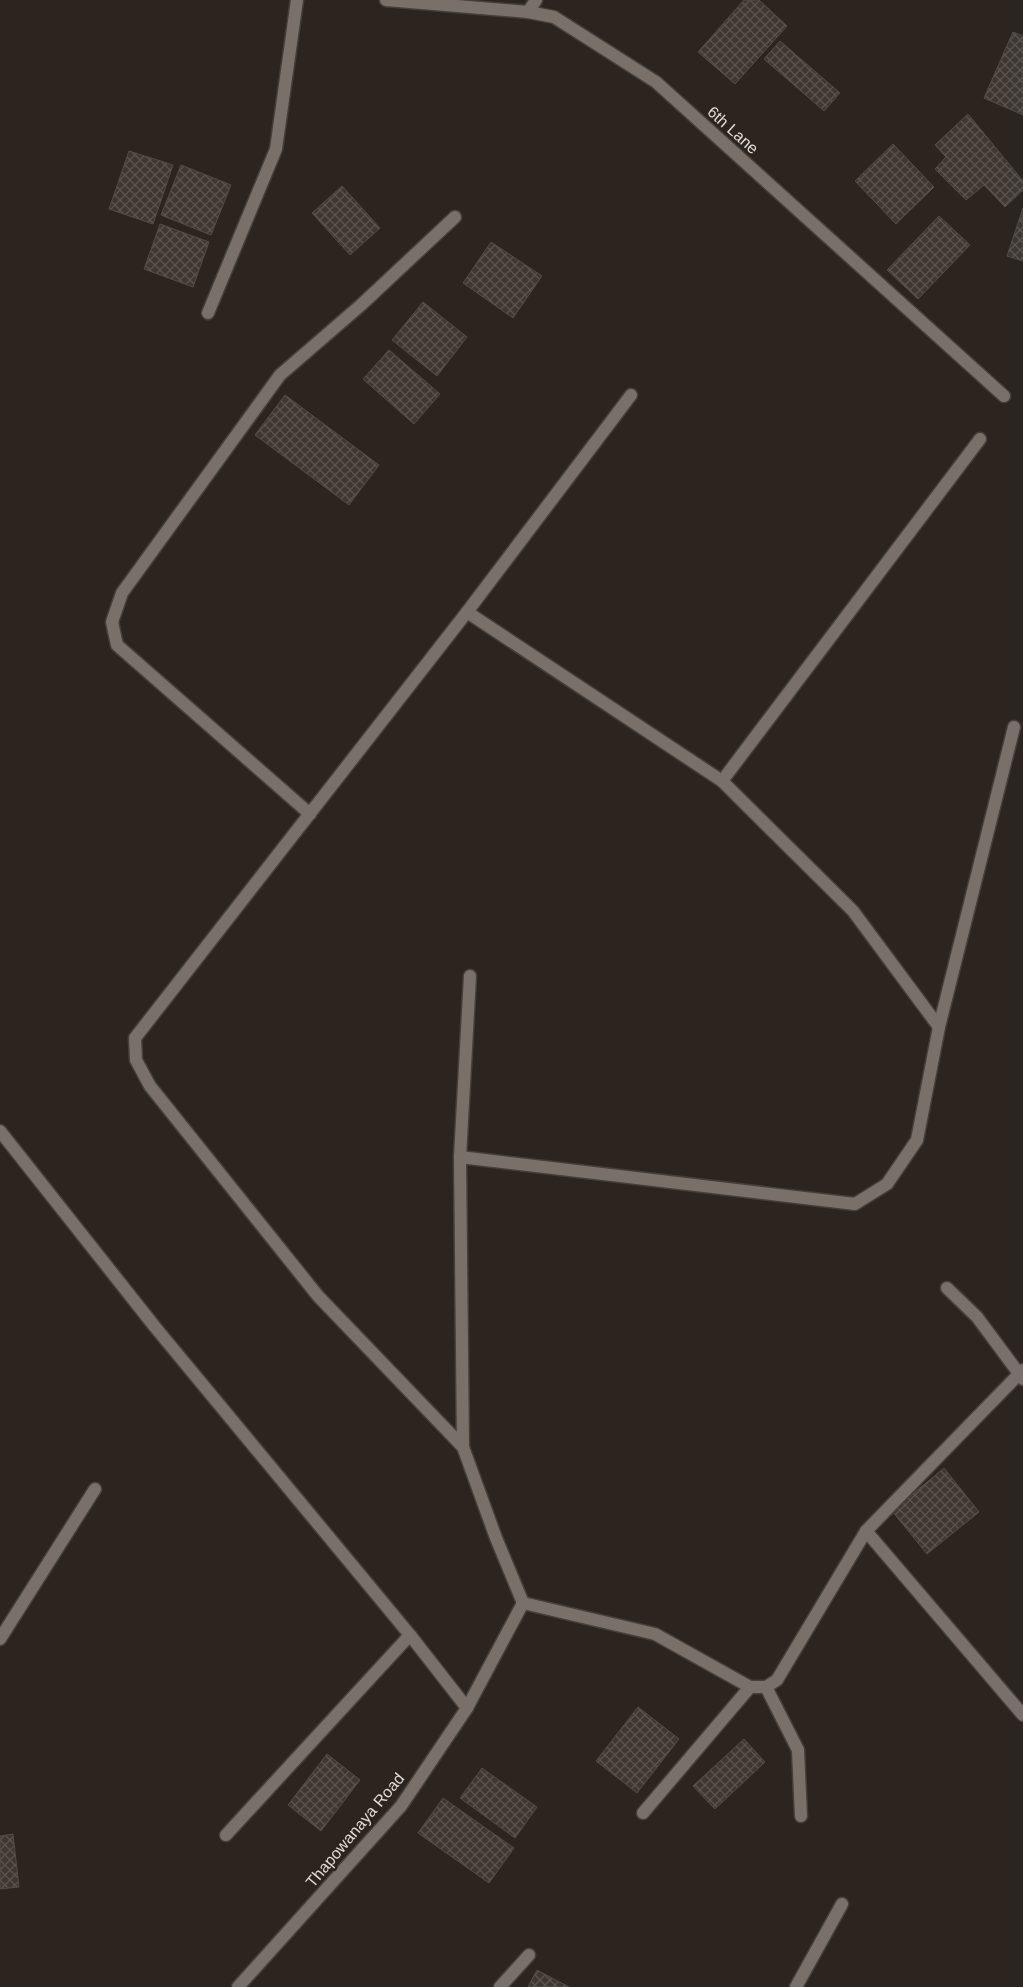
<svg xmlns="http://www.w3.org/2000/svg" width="1023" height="1987" font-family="Helvetica,sans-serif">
  <defs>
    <pattern id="building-cross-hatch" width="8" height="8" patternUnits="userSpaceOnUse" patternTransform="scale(1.25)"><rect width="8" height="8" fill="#3f3831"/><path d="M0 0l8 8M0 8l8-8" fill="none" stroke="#5a544e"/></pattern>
  </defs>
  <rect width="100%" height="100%" fill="#2c241e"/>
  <!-- building -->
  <g fill="url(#building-cross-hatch)" stroke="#534c44">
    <polygon points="744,0 759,0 787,26 735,84 698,52"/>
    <polygon points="1013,32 1023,36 1023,115 984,98"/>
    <polygon points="780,41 840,93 824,111 764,59"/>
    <polygon points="968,114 1023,181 1023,190 1005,207 984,185 966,200 935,169 946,157 935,145"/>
    <polygon points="893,144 934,187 896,224 855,181"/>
    <polygon points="129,151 173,165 153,224 109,209"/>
    <polygon points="181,165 231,185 211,235 161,215"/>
    <polygon points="342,186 380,228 350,255 312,213"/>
    <polygon points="1023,208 1023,261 1007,256"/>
    <polygon points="939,216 970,245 918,299 887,270"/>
    <polygon points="160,224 209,242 193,287 144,269"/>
    <polygon points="491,242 542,276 513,318 463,283"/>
    <polygon points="423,302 467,337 437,376 392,340"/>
    <polygon points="389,350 440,394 414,424 363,379"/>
    <polygon points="285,395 379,465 349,505 255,435"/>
    <polygon points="944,1468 979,1512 927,1554 892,1511"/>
    <polygon points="638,1707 679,1739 637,1793 596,1761"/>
    <polygon points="744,1739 765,1762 715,1809 693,1786"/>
    <polygon points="327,1754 360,1780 321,1831 288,1805"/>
    <polygon points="482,1768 537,1807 515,1838 460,1798"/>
    <polygon points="443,1798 514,1848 489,1883 418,1833"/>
    <polygon points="13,1834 19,1887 0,1889 0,1836"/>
    <polygon points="537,1970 569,1987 528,1987"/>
  </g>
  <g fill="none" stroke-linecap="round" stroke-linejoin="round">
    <defs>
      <g id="minor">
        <polyline points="386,0 528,12 554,17 656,82 1004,396"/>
        <polyline points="528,12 536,0"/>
        <polyline points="208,313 276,149 297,0"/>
        <polyline points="467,612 722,781 853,911 939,1027"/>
        <polyline points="1014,727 939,1027 917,1140 887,1184 855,1204 460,1157 463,1447 496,1538 523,1603 655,1634 750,1687 766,1687 777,1680 866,1531 1023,1370"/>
        <polyline points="722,781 980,439"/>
        <polyline points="310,814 117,645 112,622 122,593 280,375 361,305 455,217"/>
        <polyline points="0,1131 155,1327 410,1635 467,1708"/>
        <polyline points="460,1157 470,976"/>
        <polyline points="947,1288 977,1317 1023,1379"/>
        <polyline points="463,1447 318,1296 150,1086 136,1060 135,1038 467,612 631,395"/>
        <polyline points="866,1531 1023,1715"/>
        <polyline points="0,1639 95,1489"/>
        <polyline points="766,1687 798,1750 801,1816"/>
        <polyline points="643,1813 750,1687"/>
        <polyline points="226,1835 410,1635"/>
        <polyline points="238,1987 401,1806 467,1708 523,1603"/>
        <polyline points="500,1987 529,1955"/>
        <polyline points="796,1987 842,1904"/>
      </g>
    </defs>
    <!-- minor casing -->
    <use href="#minor" stroke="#453f3a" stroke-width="15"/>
    <!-- minor -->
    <use href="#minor" stroke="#797069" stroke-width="12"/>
  </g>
  <g text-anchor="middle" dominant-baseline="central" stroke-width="5" stroke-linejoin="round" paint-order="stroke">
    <!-- street labels -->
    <g font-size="16" fill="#e1dcd8" stroke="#2c241e">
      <text transform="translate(733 130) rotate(42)">6th Lane</text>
      <text transform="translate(355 1830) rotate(-50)">Thapowanaya Road</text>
    </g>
  </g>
</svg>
